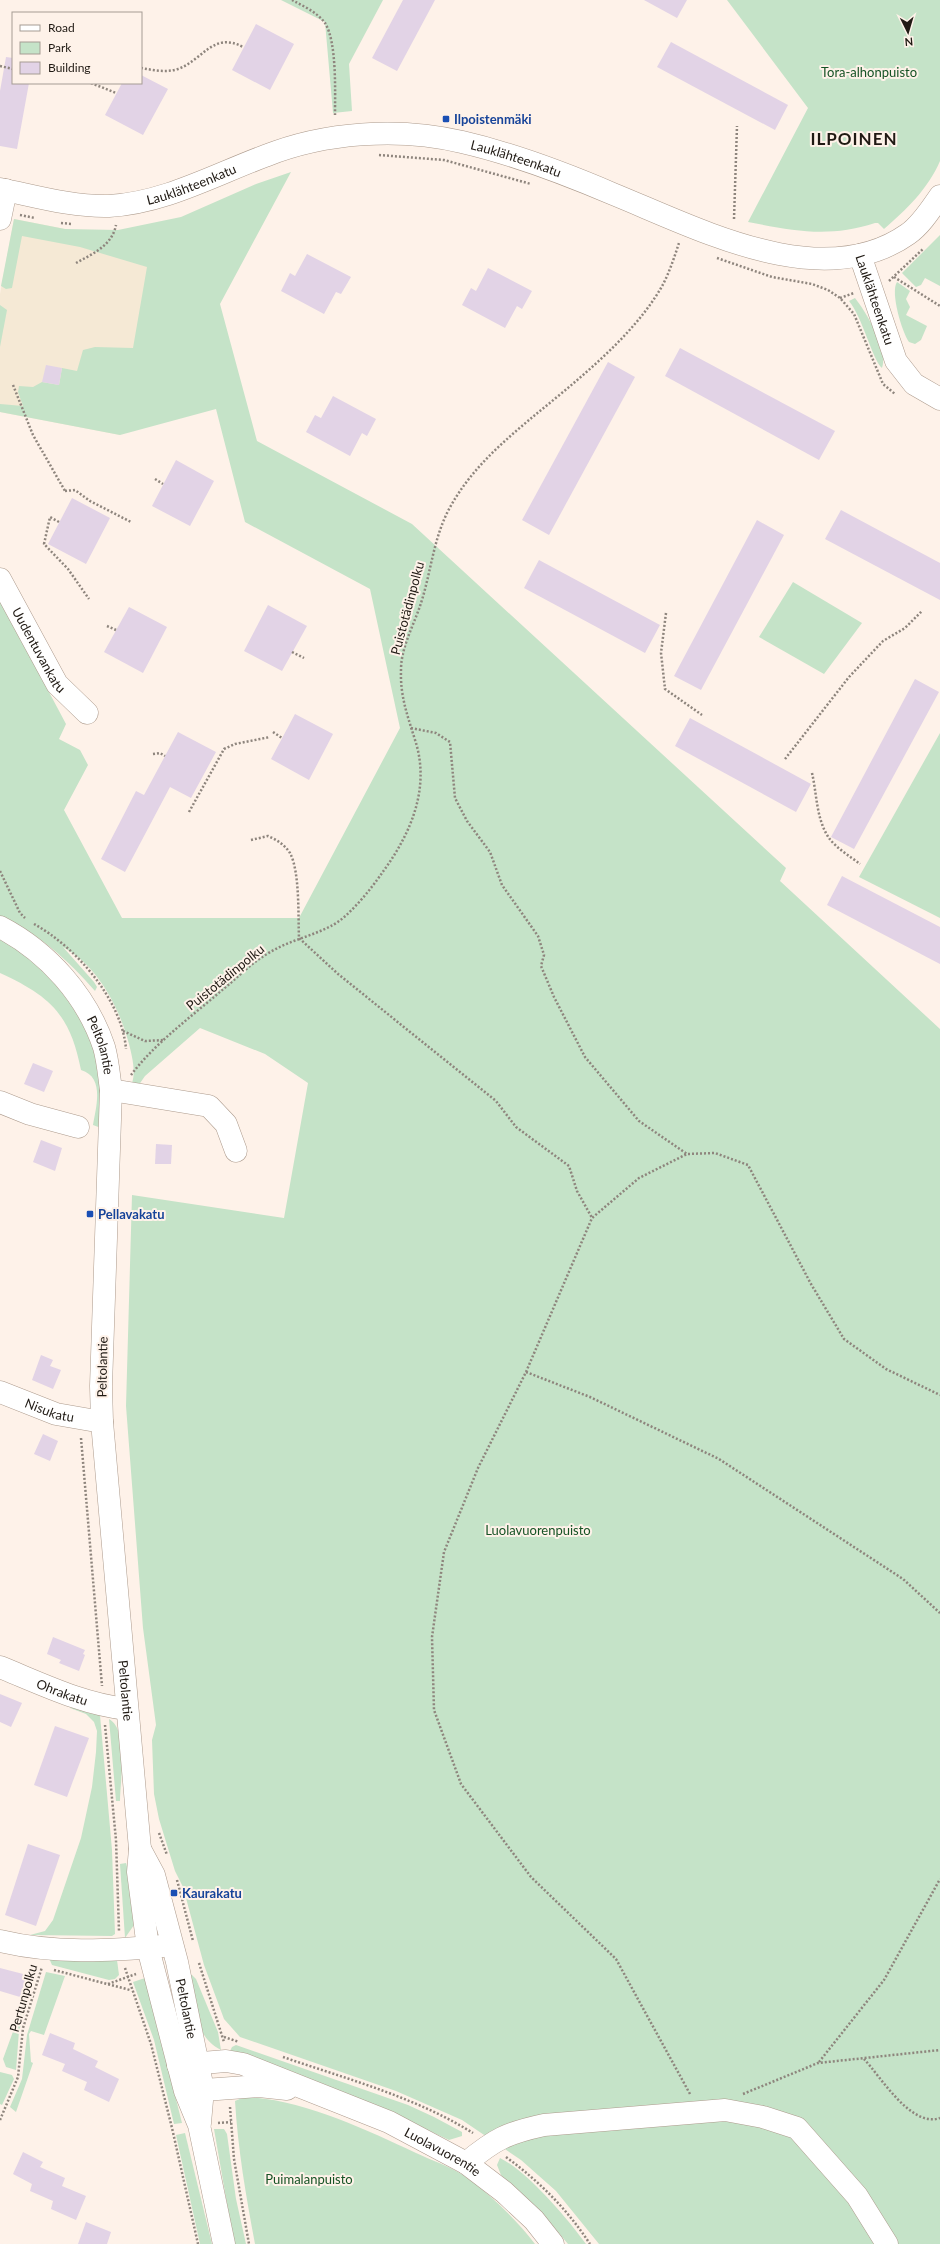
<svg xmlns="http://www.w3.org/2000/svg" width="940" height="2244" font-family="Lato,sans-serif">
  <rect width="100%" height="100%" fill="#fef2e9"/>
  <!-- industrial -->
  <polygon fill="#f5e9d5" points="14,219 106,237 166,221 120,435 0,412 0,294"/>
  <!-- green -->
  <g fill="#c5e3c8">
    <polygon points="281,0 383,0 349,64 352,111 333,113 325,22"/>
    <path d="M727,0H940V161C928,189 906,210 884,229L878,223H875C829,238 794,231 748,222L808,108Z"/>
    <path d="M291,172L220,304L257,441L412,524L786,868L780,881L940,1029V2244H599L556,2191L521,2160L462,2120L396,2091L240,2037L224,2019L204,1965L183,1887L175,1871L159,1819L154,1794L152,1740L156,1725L143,1628L126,1406L132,1195L284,1218L308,1083L265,1054L200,1028L145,1076L136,1089L132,1083C136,1071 132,1056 129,1044C119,1007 98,966 63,947L94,982L97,987L95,991C68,960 38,933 0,916V600L66,724L59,739L80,750L88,765L64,810L122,918H299L400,728L370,589L245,522L216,409L120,435L0,412V404L23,406L18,392L19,386L33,387L42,382L59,385L62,368L77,371L83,350L95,347L133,348L147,267L80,247L22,236L12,288L6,289L1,286L14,219L65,229L118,230L181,217L256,184Z"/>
    <polygon points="940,235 940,286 925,278 921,285 916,287 902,273"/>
    <path d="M897,282L910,291L906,299L910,307L906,315L927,326L921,340L915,344L909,342C902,332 890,292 897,282Z"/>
    <path d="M855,298C866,312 889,350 882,368C873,361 862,316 849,301Z"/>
    <polygon points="0,305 7,310 0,347"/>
    <polygon points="793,582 862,623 824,674 759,637"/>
    <polygon points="940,733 940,918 859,877"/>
    <path d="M0,939C49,967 93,1020 100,1079C101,1095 101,1111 101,1128L93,1125C96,1107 105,1077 81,1070C70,1014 50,996 0,973Z"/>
    <polygon points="74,1705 100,1715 112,1850 115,1934 112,1936 30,1935 45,1931 53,1920 81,1838 92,1787 96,1752 97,1731 94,1722 86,1714 70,1708"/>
    <path d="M109,1719C129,1730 120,1781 120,1801H116Z"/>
    <polygon points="126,1863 129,1873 134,1925 125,1938 120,1864"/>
    <polygon points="49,1958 117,1960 119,1975 115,1979 109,1980 52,1965"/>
    <polygon points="46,1972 65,1976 44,2035 31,2031 29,2034 31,2062 33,2063 16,2112 10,2107 22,2079 27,2035"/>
    <path d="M192,1975L196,1979L218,2032L221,2050C194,2037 193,2001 187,1976Z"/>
    <polygon points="145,1978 146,1980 182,2123 174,2124 154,2040 133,1982"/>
    <polygon points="22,2007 26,2008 19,2031 16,2070 6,2067 3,2059"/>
    <polygon points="236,2045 408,2105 434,2117 462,2132 462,2136 449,2140 417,2125 230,2051 232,2047"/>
    <polygon points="0,2072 12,2075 14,2079 2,2105 0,2104"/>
    <path d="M244,2097C302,2099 364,2129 416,2153C431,2160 449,2166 463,2175C487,2191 518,2221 535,2244H255C246,2196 238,2150 235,2101Z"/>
    <polygon points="214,2129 224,2129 227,2134 236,2199 246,2244 234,2244"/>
    <polygon points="185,2133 212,2244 200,2244 176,2135"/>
    <path d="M500,2158C527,2171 568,2219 586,2244H568L543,2214L501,2175L497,2165Z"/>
  </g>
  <!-- building -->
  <g fill="#e2d3e6">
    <polygon points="403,0 435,0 397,71 372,58"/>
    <polygon points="644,0 687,0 677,18"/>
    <polygon points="256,24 294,44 270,90 232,70"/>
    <polygon points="671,42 788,105 775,130 657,67"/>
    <polygon points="6,57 13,58 13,83 29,83 17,149 0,146 0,91"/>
    <polygon points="141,75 168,89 143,135 105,115 122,83 141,83"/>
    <polygon points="307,254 351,277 341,294 336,292 324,314 281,291 290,273 295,276"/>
    <polygon points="488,268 532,291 522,309 517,306 505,328 462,305 471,288 476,291"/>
    <polygon points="680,348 835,431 819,460 665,376"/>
    <polygon points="608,362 635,377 549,535 522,520"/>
    <polygon points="46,365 62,368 59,385 42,382"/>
    <polygon points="333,396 376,419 367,436 362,433 350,456 306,432 315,415 321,418"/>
    <polygon points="176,460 214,481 190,526 152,506"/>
    <polygon points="72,498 110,518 86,564 48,544"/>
    <polygon points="841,510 940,563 940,600 825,539"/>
    <polygon points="757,520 784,535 701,690 674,676"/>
    <polygon points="539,560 660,625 645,653 524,588"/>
    <polygon points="268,605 307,626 282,671 244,651"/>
    <polygon points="129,607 167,627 143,673 104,652"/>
    <polygon points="915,679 939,692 854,849 831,837"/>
    <polygon points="295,714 333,734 309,780 271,759"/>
    <polygon points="690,718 811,784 796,812 675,746"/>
    <polygon points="178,732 216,752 191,798 170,787 125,872 101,859 136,791 144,795"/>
    <polygon points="842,876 940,927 940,964 827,905"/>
    <polygon points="33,1063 53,1071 44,1092 24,1084"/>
    <polygon points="41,1140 62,1148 55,1171 33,1162"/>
    <polygon points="156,1144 172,1145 171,1164 155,1164"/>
    <polygon points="41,1355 53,1360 50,1366 61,1370 53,1389 32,1380"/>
    <polygon points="43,1434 58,1441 50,1461 34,1454"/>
    <polygon points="53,1637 85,1650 83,1654 85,1655 79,1671 59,1663 61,1660 47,1654"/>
    <polygon points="0,1694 22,1703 11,1727 0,1722"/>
    <polygon points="55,1726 89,1738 67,1797 34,1785"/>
    <polygon points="28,1844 60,1855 36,1926 5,1915"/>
    <polygon points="0,1968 27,1975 20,1997 0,1991"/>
    <polygon points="50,2033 75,2043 73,2049 98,2061 95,2067 119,2079 109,2102 84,2090 87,2082 62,2071 65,2064 42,2055"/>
    <polygon points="23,2152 43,2162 40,2167 65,2178 62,2186 86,2196 76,2220 51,2209 53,2201 30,2191 32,2184 13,2174"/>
    <polygon points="86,2222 111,2232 107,2244 78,2244"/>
  </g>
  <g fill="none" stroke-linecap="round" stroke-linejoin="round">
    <defs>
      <g id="minor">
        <path id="s1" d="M0,189C35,196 72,207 109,206C164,203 214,175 265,156C325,132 399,127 462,142C514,154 564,173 613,194C697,228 822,295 908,234C921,225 931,209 940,196"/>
        <polyline points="0,219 6,190"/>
        <path id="s2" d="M860,255L896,361L914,384L940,399"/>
        <path id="s3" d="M0,579L57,684L87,713"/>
        <path id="s4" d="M0,927C48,952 87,996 104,1047C108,1061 109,1076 111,1090L101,1386L102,1422L140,1849L138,1872L148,1948L185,2091L199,2125L224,2244"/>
        <polyline points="111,1090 209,1106 226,1124 236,1151"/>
        <polyline points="0,1102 30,1114 78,1127"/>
        <path id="s5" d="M0,1392L56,1414L102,1422"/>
        <path id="s6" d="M0,1667C42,1684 82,1704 127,1709"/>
        <path id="s7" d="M140,1849L154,1875L177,1962L203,2089L200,2123"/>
        <path d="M0,1941C54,1954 108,1951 163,1946"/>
        <path id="s8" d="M178,2065L226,2061L243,2064L389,2122L466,2163L504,2192L534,2220L553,2244"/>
        <polyline points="190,2091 259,2086 287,2089"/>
        <path d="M466,2163C495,2139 507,2133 544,2125L725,2110L763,2117L797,2128L857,2196L887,2244"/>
      </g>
    </defs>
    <!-- minor casing -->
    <use href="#minor" stroke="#ad9b8d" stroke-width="23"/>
    <!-- path -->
    <g stroke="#8e857d" stroke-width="2.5" stroke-dasharray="2 2" stroke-linecap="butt">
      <path d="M292,0C303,6 317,12 325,23C337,42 335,92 335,115"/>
      <polyline points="0,66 13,69"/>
      <path d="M141,68C153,70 166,73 178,69C203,60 213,31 243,47"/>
      <polyline points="91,83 116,93"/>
      <polyline points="379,155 444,160 531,184"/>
      <polyline points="20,215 35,218"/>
      <polyline points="734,219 737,126"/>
      <polyline points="61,223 72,224"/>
      <polyline points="717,258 772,277 812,284 828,290 840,298 854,314 883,384 895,394"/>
      <path d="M76,263C92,254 112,246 116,225"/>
      <polyline points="894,277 940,306"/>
      <polyline points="889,281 923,249"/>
      <polyline points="840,298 854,293"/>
      <polyline points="13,385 33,435 65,491 64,492"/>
      <polyline points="155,479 163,484"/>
      <polyline points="65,491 75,490 90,501 131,522"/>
      <polyline points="59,522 50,517 44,544 68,569 89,599"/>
      <polyline points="666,613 661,653 665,689 702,715"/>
      <polyline points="107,626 116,630"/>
      <polyline points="292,652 304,658"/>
      <polyline points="411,728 436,733 450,742 455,798 467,821 490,852 502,885 538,936 544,955 541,966 554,997 585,1057 639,1121 687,1154"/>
      <polyline points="273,732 282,738"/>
      <polyline points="153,754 160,753 165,756"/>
      <polyline points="785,759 849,677 883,641 905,628 922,611"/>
      <path d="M812,773C817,794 816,819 829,838C836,848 851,857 860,864"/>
      <polyline points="189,812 224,749 235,744 270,737"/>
      <path d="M251,840L268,836C277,840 285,845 290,853C300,872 298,916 299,938L338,974L496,1101L516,1127L569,1166L577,1191L592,1218"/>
      <polyline points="0,871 20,913 25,918"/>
      <path d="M34,924C76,947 122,1000 126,1049"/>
      <polyline points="123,1031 145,1041 165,1040"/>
      <path d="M131,1075C155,1043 191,1017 221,991C236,979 250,964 267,954C287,941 310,937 331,926C348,918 371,889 382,873C410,835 430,790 416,743C408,717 400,697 401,670C401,647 414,625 421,603C431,572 433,541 448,511C468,473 497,447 529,420C575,382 631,339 661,288C669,274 674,258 679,243"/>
      <polyline points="526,1372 590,1397 719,1459 903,1579 940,1613"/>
      <polyline points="81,1438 102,1686"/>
      <polyline points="105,1725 116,1840 119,1931"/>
      <polyline points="159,1833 167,1855"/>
      <polyline points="177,1880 193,1941"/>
      <polyline points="199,1963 224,2042"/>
      <polyline points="125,1968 151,2044 172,2128 198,2244"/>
      <polyline points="54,1970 130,1990"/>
      <polyline points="108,1984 136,1974"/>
      <polyline points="224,2037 239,2042"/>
      <path d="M283,2057C347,2079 415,2097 473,2133"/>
      <path d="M864,2059C881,2077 911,2128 940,2118"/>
      <polyline points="819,2062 884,1980 940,1879"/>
      <polyline points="690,2094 616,1959 531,1877 461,1784 434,1710 432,1637 444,1552 478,1468 526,1372 592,1218 639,1178 687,1154 715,1153 748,1165 811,1284 844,1339 886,1369 940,1395"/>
      <polyline points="743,2094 818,2063 940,2050"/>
      <polyline points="230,2107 234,2159 249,2244"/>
      <polyline points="0,2120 18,2077 23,2028 42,1967"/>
      <polyline points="218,2123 231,2122"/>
      <path d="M506,2157C540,2182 567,2209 590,2244"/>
    </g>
    <!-- minor -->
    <use href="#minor" stroke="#fff" stroke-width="22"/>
  </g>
  <!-- markers -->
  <g fill="#1a4fb4" stroke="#fef2e9" stroke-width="1.5">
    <rect x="442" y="115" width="8" height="8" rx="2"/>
    <rect x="86" y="1210" width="8" height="8" rx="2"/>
    <rect x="170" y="1889" width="8" height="8" rx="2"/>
  </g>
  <g text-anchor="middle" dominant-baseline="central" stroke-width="4" stroke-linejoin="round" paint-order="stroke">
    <!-- park labels -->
    <g font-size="13" fill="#155224" stroke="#fef2e9">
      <text x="869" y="72">Tora-alhonpuisto</text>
      <text x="538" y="1530">Luolavuorenpuisto</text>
      <text x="309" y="2179">Puimalanpuisto</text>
    </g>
    <!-- transit labels -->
    <g font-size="13" font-weight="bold" fill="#164399" stroke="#fef2e9" text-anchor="start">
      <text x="454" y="119">Ilpoistenmäki</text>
      <text x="98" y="1214">Pellavakatu</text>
      <text x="182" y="1893">Kaurakatu</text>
    </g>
    <!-- street labels -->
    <g font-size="13" fill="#201a14" stroke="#fef2e9">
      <text stroke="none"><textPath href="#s1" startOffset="532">Lauklähteenkatu</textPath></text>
      <text stroke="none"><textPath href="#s1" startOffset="196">Lauklähteenkatu</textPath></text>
      <text stroke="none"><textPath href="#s2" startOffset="47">Lauklähteenkatu</textPath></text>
      <text transform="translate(407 608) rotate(-75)">Puistotädinpolku</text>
      <text stroke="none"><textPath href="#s3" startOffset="81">Uudentuvankatu</textPath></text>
      <text transform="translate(225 977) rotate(-39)">Puistotädinpolku</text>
      <text stroke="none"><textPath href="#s4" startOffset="160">Peltolantie</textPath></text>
      <text transform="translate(102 1367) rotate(-89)">Peltolantie</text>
      <text stroke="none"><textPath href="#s5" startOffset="53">Nisukatu</textPath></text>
      <text stroke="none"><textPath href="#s4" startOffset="808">Peltolantie</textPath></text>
      <text stroke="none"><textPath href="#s6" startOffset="67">Ohrakatu</textPath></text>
      <text transform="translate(23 1998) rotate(-74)">Pertunpolku</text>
      <text stroke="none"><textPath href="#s7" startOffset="167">Peltolantie</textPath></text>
      <text stroke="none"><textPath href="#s8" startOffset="284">Luolavuorentie</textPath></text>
    </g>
    <!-- district labels -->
    <g font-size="17" font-weight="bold" letter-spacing="1" fill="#201a14" stroke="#fef2e9">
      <text x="854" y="138">ILPOINEN</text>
    </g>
  </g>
  <!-- legend -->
  <rect x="12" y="12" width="130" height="72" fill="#fef2e9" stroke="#a59c94"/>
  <rect x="20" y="25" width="20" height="6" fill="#ffffff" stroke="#a59c94"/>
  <text x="48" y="32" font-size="12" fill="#201a14">Road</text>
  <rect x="20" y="42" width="20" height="12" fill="#c5e3c8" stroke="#a59c94"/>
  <text x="48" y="52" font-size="12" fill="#201a14">Park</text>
  <rect x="20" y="62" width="20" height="12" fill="#e2d3e6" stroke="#a59c94"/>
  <text x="48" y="72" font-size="12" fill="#201a14">Building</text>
  <!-- north arrow -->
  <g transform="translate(908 32) rotate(175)" stroke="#fef2e9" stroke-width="3" paint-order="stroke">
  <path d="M0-3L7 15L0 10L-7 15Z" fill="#201a14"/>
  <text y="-6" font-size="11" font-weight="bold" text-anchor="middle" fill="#201a14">N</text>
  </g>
</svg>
